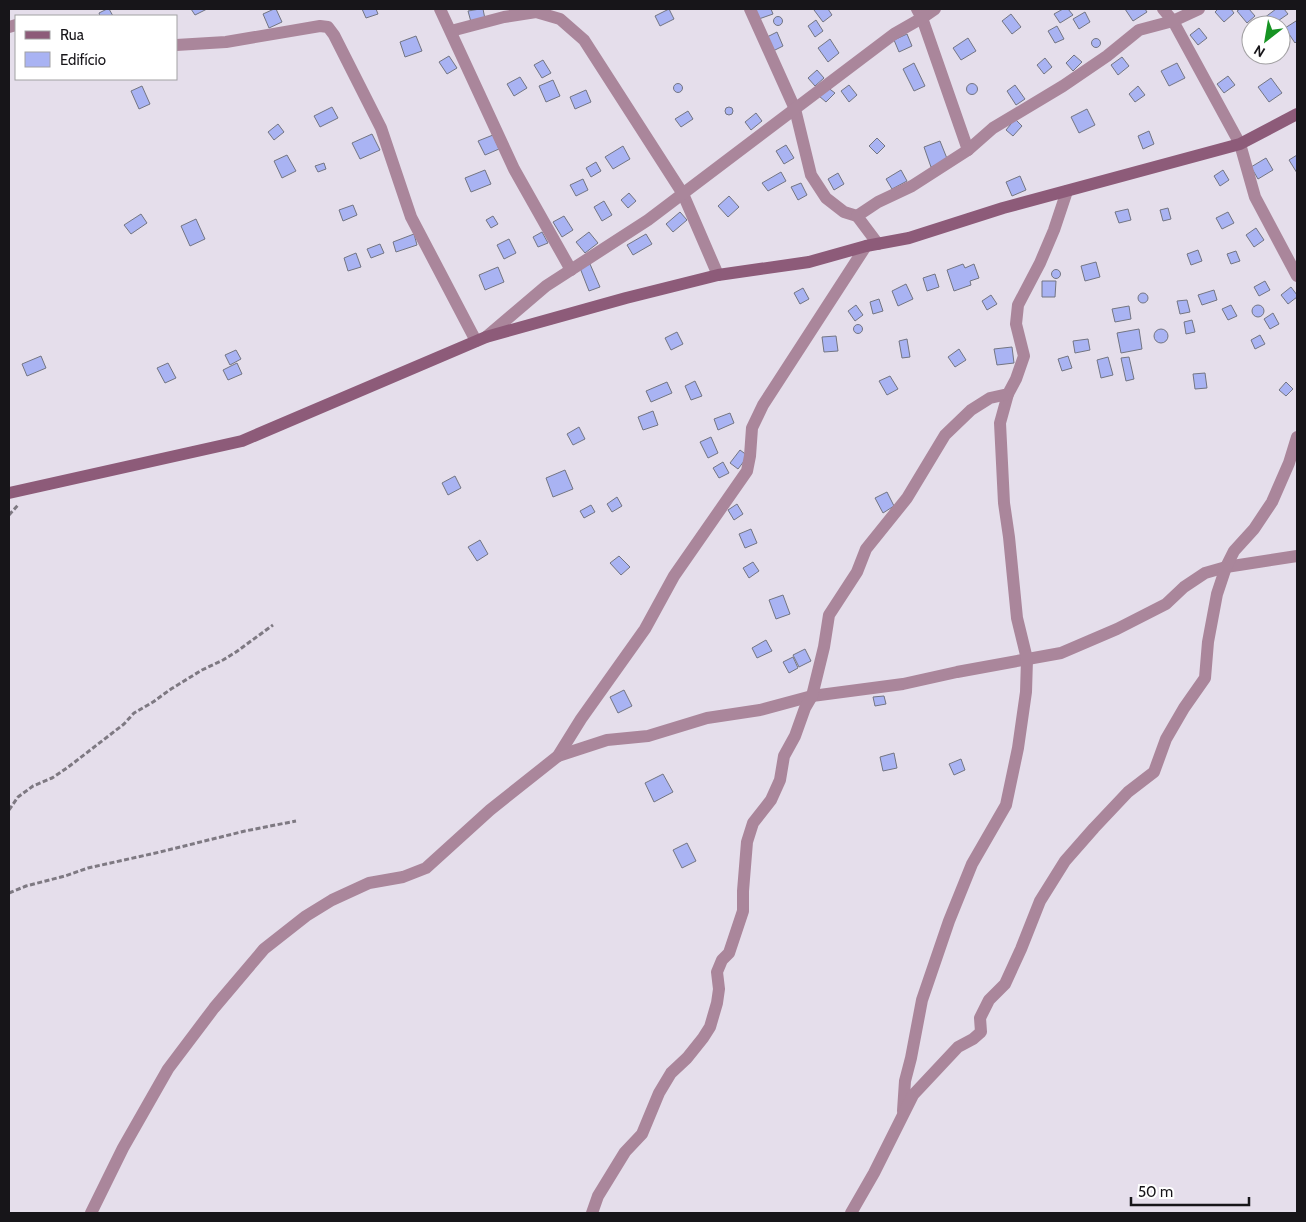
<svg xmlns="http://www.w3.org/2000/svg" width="1306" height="1222" font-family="Cabin,sans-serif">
  <rect width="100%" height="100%" fill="#e5deeb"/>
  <!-- building -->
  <g fill="#a9b3f3" stroke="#737582">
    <polygon points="107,9 109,9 113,16 100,16 99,13"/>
    <polygon points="191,9 207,9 195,15"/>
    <polygon points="274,9 276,9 282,22 269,28 263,14"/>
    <polygon points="362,9 376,9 378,14 366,18"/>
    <polygon points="480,9 483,9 485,19 471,22 468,11"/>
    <polygon points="669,9 674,19 660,26 655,16"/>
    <polygon points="751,9 771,9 773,14 756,20"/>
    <polygon points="815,9 828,9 832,15 823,22 814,10"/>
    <polygon points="1063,9 1068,9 1073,15 1060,23 1054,14"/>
    <polygon points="1125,9 1145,9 1147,12 1133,21"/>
    <polygon points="1218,9 1231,9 1234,13 1224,22 1215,12"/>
    <polygon points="1240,9 1249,9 1255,16 1247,23 1237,11"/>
    <polygon points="1276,9 1284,9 1288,14 1272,25 1263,25 1260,21"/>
    <polygon points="1085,12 1090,22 1079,29 1073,19"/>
    <polygon points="1011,14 1021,27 1012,34 1002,21"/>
    <circle cx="778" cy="21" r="4.5"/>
    <polygon points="816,20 823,31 815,37 808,26"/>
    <polygon points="1296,21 1297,23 1297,41 1295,43 1285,28"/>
    <polygon points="1057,26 1064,39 1055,43 1048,31"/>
    <polygon points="1199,28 1207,38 1198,45 1190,35"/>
    <polygon points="777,32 783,46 771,52 765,38"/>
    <polygon points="907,34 912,46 899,52 894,40"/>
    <polygon points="416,36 422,51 405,57 400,42"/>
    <polygon points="968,38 976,51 961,60 953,48"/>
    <circle cx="1096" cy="43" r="4.5"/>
    <polygon points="830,39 839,53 828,62 818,48"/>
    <polygon points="1074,55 1082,62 1073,71 1066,63"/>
    <polygon points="449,56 457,68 447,74 439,62"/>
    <polygon points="1122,57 1129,66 1118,75 1111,65"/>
    <polygon points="1045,58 1052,67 1044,74 1037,65"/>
    <polygon points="543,60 551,73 542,78 534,65"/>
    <polygon points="914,63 925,86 914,91 903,69"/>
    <polygon points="1177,63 1185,78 1169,86 1161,71"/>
    <polygon points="817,70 824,78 815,86 808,78"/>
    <polygon points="1228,76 1235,85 1224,93 1217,84"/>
    <polygon points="520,77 527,88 514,96 507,84"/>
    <polygon points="1271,78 1282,93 1269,102 1258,87"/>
    <polygon points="553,80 560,96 546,102 539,86"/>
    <circle cx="972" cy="89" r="5.5"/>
    <circle cx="678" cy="88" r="4.5"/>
    <polygon points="849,85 857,95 849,102 841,91"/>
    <polygon points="1015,85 1025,99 1016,105 1007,91"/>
    <polygon points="142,86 150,104 139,109 131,91"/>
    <polygon points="1138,86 1145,95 1135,102 1129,94"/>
    <polygon points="827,87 835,93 826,102 819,96"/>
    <polygon points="586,90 591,102 575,109 570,97"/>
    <polygon points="332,107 338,118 320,127 314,116"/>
    <circle cx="729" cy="111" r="4"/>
    <polygon points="1087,109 1095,125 1079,133 1071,117"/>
    <polygon points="688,111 693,119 681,127 675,119"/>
    <polygon points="756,113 762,121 751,130 745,122"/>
    <polygon points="1015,119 1022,126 1013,136 1006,130"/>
    <polygon points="278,124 284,132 274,140 268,132"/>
    <polygon points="1149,131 1154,144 1143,149 1138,136"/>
    <polygon points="372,134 380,150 360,159 352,143"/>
    <polygon points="493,135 499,149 485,155 478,141"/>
    <polygon points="877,138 885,146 877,154 869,146"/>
    <polygon points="940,141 948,161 931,167 924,147"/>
    <polygon points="786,145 794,158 784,164 776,151"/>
    <polygon points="623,146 630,159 613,169 605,157"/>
    <polygon points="287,155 296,171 282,178 274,161"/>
    <polygon points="1297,155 1297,173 1289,160"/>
    <polygon points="1266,158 1273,170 1258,179 1251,167"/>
    <polygon points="596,162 601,171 591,177 586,168"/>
    <polygon points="324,163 326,169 318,172 315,166"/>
    <polygon points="485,170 491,184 471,192 465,178"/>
    <polygon points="901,170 907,181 892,189 886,179"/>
    <polygon points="1223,170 1229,180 1220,186 1214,176"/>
    <polygon points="781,172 786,181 768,191 762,183"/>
    <polygon points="838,173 844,184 834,190 828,179"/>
    <polygon points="1020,176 1026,190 1012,196 1006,182"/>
    <polygon points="583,179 588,190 576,196 570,185"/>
    <polygon points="801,183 807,195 798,200 791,187"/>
    <polygon points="629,193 636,201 628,208 621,200"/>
    <polygon points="729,196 739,207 728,217 718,206"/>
    <polygon points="604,201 612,215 602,221 594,207"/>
    <polygon points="353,205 357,215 343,221 339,210"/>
    <polygon points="1168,208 1171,219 1163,221 1160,210"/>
    <polygon points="1128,209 1131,220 1119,223 1115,212"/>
    <polygon points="680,212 687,220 673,232 666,224"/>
    <polygon points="1228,212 1234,223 1222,229 1216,218"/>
    <polygon points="141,214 147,223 131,234 124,225"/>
    <polygon points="493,216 498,224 491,228 486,220"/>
    <polygon points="564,216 573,230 562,237 553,222"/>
    <polygon points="196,219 205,239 190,246 181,226"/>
    <polygon points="1256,228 1264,240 1254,247 1246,235"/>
    <polygon points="542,232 548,243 538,247 533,237"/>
    <polygon points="589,232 598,243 585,253 576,242"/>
    <polygon points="414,234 417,245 396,252 393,242"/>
    <polygon points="646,234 652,244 633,255 627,245"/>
    <polygon points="509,239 516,253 504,259 497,245"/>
    <polygon points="380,244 384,253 371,258 367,249"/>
    <polygon points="1198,250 1202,261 1191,265 1187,254"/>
    <polygon points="1236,251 1240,261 1231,264 1227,254"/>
    <polygon points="356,253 361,267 348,271 344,258"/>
    <polygon points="1096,262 1100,277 1085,281 1081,266"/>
    <polygon points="590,264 600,287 589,291 580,268"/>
    <polygon points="963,264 965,268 974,264 979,278 970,281 971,285 954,291 947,270"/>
    <polygon points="498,267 504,282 485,290 479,275"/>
    <circle cx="1056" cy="274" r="4.5"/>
    <polygon points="935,274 939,287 927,291 923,278"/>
    <polygon points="1042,281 1056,281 1055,297 1042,297"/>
    <polygon points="1265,281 1270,290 1259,296 1254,287"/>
    <polygon points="906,284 913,299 898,306 892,291"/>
    <polygon points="1291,287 1297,295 1297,297 1288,304 1281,295"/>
    <polygon points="803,288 809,299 800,304 794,293"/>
    <polygon points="1214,290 1217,300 1202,305 1198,295"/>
    <circle cx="1143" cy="298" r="5"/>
    <polygon points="991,295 997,304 987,310 982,301"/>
    <polygon points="879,299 883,311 873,314 870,302"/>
    <polygon points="1187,300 1190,312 1180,314 1177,301"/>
    <circle cx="1258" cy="311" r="6"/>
    <polygon points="856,305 863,315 855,321 848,311"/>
    <polygon points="1231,305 1237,316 1228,320 1222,309"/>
    <polygon points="1129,306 1131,319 1115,322 1112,309"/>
    <polygon points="1273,313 1279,324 1270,329 1264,319"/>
    <polygon points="1192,320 1195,332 1186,334 1184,322"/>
    <circle cx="858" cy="329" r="4.5"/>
    <polygon points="1139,329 1142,349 1121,353 1117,333"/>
    <circle cx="1161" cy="336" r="7"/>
    <polygon points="677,332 683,344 671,350 665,338"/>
    <polygon points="1260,335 1265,344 1255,349 1251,340"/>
    <polygon points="836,336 838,351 824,352 822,337"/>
    <polygon points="907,339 910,357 902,358 899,341"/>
    <polygon points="1088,339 1090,350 1075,353 1073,341"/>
    <polygon points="1012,347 1014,363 997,365 994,349"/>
    <polygon points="959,349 966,360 955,367 948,357"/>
    <polygon points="236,350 241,359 230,365 225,355"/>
    <polygon points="41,356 46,368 27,376 22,364"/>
    <polygon points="1068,356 1072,368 1062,371 1058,359"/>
    <polygon points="1108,357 1113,375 1101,378 1097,360"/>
    <polygon points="1129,357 1134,379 1126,381 1121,358"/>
    <polygon points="168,363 176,378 165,383 157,368"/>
    <polygon points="237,363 242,374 228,380 223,370"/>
    <polygon points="1205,373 1207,388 1195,389 1193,374"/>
    <polygon points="890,376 898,389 887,395 879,381"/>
    <polygon points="695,381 702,396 691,400 685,386"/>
    <polygon points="667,382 672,393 651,402 646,391"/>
    <polygon points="1286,382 1293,389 1286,396 1279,390"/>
    <polygon points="653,411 658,425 643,430 638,417"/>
    <polygon points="730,413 734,423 718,430 714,419"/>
    <polygon points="579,427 585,439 573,445 567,434"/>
    <polygon points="711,437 718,453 708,458 700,442"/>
    <polygon points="740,450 748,456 738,469 730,463"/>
    <polygon points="723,462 729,473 719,478 713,468"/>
    <polygon points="565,470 573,489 553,497 546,478"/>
    <polygon points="455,476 461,488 448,495 442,483"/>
    <polygon points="887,492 894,506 883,513 875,498"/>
    <polygon points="617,497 622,506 612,512 607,504"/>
    <polygon points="737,504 743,514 734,520 728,510"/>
    <polygon points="591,505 595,512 584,518 580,511"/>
    <polygon points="751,529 757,543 745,548 739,534"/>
    <polygon points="480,540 488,554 477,561 468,547"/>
    <polygon points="619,556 630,567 621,575 610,563"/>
    <polygon points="753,562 759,571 749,578 743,568"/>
    <polygon points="783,595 790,614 776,619 769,600"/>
    <polygon points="766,640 772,651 757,658 752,648"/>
    <polygon points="805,649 811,661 799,667 793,655"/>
    <polygon points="793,657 798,668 789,673 783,662"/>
    <polygon points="624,690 632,706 618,713 610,697"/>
    <polygon points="884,696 886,704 875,706 873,697"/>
    <polygon points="894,753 897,768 883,771 880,757"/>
    <polygon points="961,759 965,770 954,775 949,764"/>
    <polygon points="663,774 673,792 654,802 645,783"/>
    <polygon points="687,843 696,861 682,868 673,850"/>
  </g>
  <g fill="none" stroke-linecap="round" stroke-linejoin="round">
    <!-- path -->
    <g stroke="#7e7982" stroke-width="3" stroke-dasharray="5 2.5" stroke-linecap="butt">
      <polyline points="9,515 18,505"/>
      <polyline points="9,810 18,797 33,786 52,778 67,768 124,724 134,713 153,702 171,689 202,670 223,660 236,652 273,625"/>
      <polyline points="9,893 26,886 65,876 88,868 160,852 245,831 296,821"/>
    </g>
    <!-- street -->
    <g stroke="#aa869b" stroke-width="12">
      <polyline points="440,9 514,169 571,270"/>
      <polyline points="750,9 795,109 811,175 826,198 844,212 857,216"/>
      <polyline points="917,9 922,18 968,150"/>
      <polyline points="1163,9 1173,21 1240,144 1255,197 1297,276"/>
      <polyline points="9,27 16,25"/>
      <polyline points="451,31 504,17 536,12 560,19 584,40 683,194 718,275"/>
      <polyline points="176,45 226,42 320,26 328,27 334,35 381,128 411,217 476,341"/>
      <polyline points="878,244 857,216 878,202 912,186 968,150 993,128 1063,86 1107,56 1139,30 1173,21 1199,9"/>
      <polyline points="486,337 546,286 648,220 894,34 922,18 935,9"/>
      <polyline points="558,756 607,740 648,736 707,718 760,710 812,696 903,684 957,672 1061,653 1117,629 1166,604 1184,587 1205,573 1226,567 1297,556"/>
      <polyline points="903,1111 905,1081 911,1058 922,1000 949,921 972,864 1006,805 1018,748 1026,692 1027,659 1017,618 1009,537 1004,503 1000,423 1008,394"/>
      <polyline points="91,1213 123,1148 168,1069 214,1008 264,949 306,916 332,900 369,883 403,877 426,868 490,810 558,756 581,719 645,629 674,576 747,471 750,456 752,428 763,405 866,246"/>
      <polyline points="592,1213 598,1196 625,1152 642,1134 659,1093 671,1073 687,1058 703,1038 710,1027 717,1003 719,989 717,972 722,960 729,953 743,911 743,891 747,842 753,823 771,800 780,780 784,756 795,736 805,708 812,696 824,647 829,615 857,572 866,549 907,498 945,435 971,410 990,398 1008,394 1016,379 1024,356 1016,324 1018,305 1040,263 1054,230 1067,191"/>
      <polyline points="851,1213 874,1173 913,1095 958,1047 973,1039 981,1032 980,1018 989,1000 1005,984 1021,949 1040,901 1065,861 1094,828 1128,792 1154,772 1166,739 1184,708 1205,678 1208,642 1217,594 1226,567 1234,551 1254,529 1272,502 1289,463 1297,437"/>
    </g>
    <!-- secondary -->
    <polyline stroke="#8d5b79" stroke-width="12" points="9,493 242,441 486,337 626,298 718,275 809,262 866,246 909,238 1003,208 1240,144 1297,114"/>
  </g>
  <!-- border -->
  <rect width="1306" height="1222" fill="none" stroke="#171519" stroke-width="20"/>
  <!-- legend -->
  <rect x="15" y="15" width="162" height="65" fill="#ffffff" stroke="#a2a1a3"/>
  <rect x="25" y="31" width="25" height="8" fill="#8d5b79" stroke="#a2a1a3"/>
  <text x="60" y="40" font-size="15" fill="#171519">Rua</text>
  <rect x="25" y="52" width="25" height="15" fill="#a9b3f3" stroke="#a2a1a3"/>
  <text x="60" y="65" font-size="15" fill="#171519">Edifício</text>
  <!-- north arrow -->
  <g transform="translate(1266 40) rotate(211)"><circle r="24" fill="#ffffff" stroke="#a2a1a3"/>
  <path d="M0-4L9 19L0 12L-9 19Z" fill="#169323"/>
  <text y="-8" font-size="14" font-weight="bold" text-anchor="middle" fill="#171519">N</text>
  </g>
  <!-- scale -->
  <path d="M1131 1197v8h118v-8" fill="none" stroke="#171519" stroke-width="2.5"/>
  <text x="1138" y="1197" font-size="15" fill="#171519" stroke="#ffffff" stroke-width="4" paint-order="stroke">50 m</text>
</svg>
